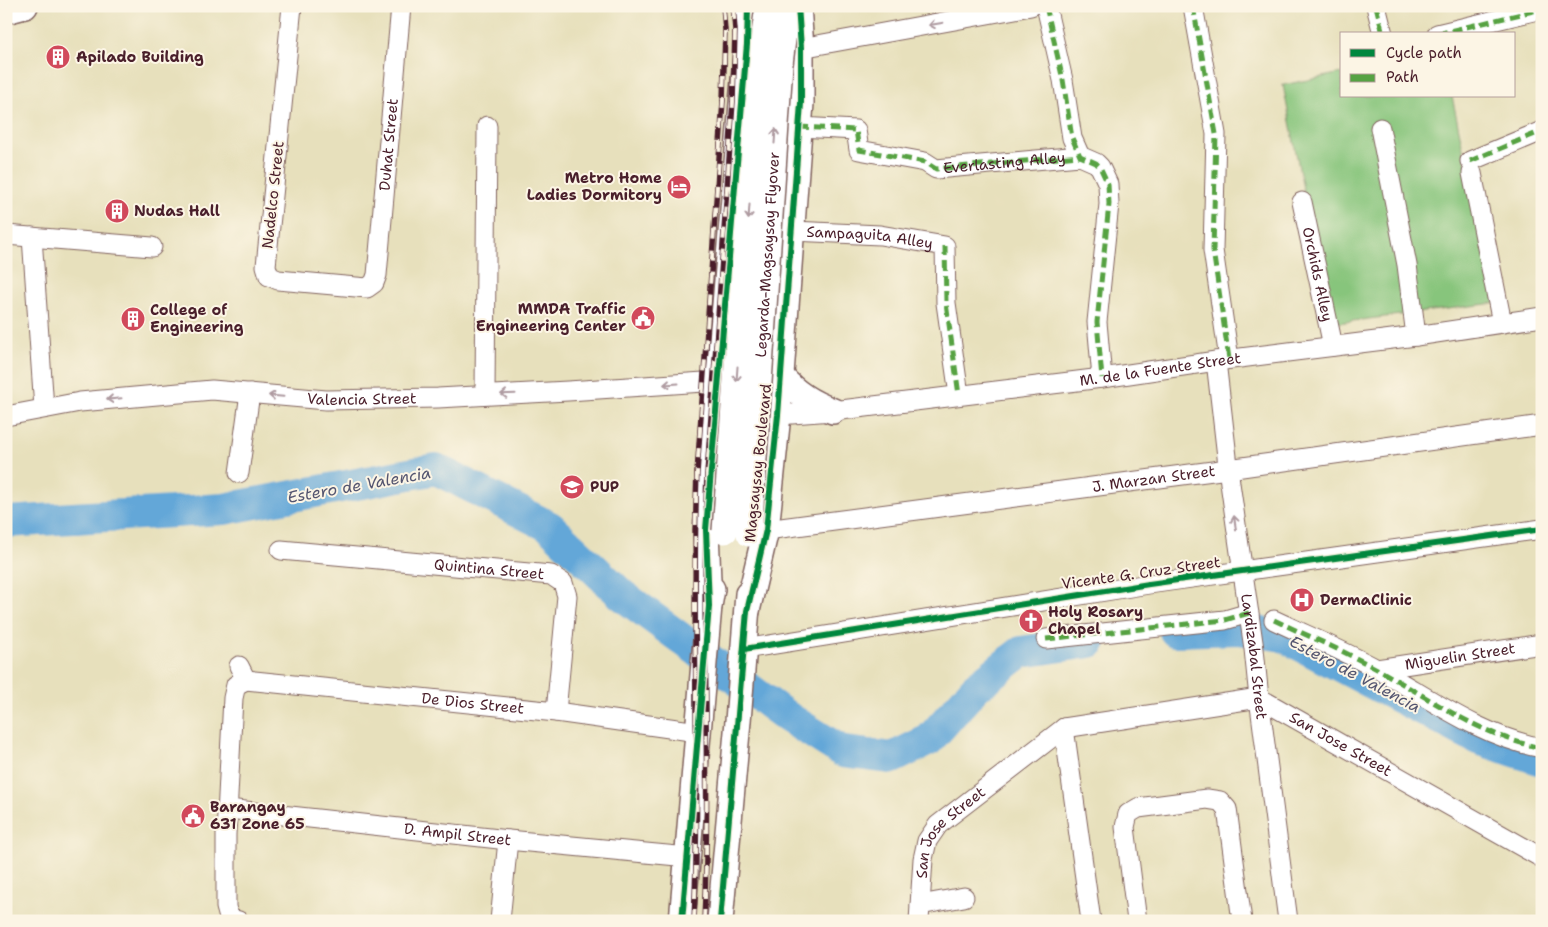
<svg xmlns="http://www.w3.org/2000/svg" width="1548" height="927" font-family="'Shantell Sans',sans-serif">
  <rect width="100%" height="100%" fill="#fcf5e5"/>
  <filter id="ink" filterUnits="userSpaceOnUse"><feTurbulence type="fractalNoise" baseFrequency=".02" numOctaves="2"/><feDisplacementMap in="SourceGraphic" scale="10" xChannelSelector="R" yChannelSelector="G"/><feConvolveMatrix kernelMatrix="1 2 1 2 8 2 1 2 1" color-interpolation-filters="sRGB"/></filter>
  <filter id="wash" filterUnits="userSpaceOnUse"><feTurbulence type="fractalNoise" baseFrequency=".0096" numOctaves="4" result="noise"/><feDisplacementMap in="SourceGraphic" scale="20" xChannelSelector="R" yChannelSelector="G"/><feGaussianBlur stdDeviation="1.12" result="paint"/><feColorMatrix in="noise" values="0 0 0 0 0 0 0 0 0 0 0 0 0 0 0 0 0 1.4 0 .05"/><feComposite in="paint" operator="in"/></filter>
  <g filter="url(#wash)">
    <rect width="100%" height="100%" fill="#e7e0bc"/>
    <!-- green -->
    <polygon fill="#87c57c" stroke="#687254" points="1342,73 1342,96 1452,96 1495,303 1329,324 1283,85"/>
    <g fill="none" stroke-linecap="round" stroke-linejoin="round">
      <!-- river -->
      <g stroke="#64a7d8" stroke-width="32">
        <polyline points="6,522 224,509 436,469 550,527 622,595 789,718 843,752 892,758 929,740 975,688 1021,652 1090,642"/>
        <polyline points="1175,631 1239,629 1283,636 1478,739 1542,760"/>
      </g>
    </g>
  </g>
  <g filter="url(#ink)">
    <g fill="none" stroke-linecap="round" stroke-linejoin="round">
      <defs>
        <g id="minor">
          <path id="s1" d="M292,6L266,266L269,276L278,280L367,288L374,283L377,275L401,6"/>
          <polyline points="1046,6 1063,80 1072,138 1080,156 1096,163 1100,167 1108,184 1109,204 1097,322 1102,378"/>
          <polyline points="1193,6 1216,134 1213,250 1229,359"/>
          <polyline points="1376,6 1383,34"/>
          <polyline points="1437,34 1542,9"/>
          <polyline points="801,48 1031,6"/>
          <path id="s2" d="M799,127L856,130L859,150L925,162L936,169L1080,156"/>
          <polyline points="1380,128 1407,265 1416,336"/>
          <polyline points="1470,161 1542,131"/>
          <polyline points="1472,173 1502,323"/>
          <path id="s3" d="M1302,202L1333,346"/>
          <path id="s4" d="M792,231L880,235L945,246L946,303L959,395"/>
          <polyline points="6,235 152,247"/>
          <polyline points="32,237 44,408"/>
          <path id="s5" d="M1216,361L1230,483L1254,649L1259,698L1288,921"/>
          <polyline points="485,394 487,126"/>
          <path id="s6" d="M778,415L833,411L1102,378L1216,361L1416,336L1542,317"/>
          <path id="s7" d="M6,416L80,402L212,390L326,400L438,398L568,391L719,381"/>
          <polyline points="239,473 250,393"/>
          <path id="s8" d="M766,530L1228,469L1542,425"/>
          <path id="s9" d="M281,550L551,575L563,583L567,596L556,712"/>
          <path d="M1274,620C1308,636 1344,651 1377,669C1431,699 1480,736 1542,748"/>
          <polyline points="1046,639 1225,620 1249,613"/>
          <polyline points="744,649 1149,584 1542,529"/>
          <path id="s10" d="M1377,669L1542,644"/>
          <path id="s11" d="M246,680L556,712L698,732"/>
          <polyline points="1064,728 1091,921"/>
          <path id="s12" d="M228,809L508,840L688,857"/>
          <polyline points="920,905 964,897"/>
          <polyline points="239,921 229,918 226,907 226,835 233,698 236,685 246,680 239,666"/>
          <polyline points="500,921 508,840"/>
          <path id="s13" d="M919,921L923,859L927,841L938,825L1064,728L1259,698L1542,858"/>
          <polyline points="1137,921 1125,827 1128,814 1138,808 1207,799 1220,801 1227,809 1242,921"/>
        </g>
        <g id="major">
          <polyline points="6,11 25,6"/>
          <path d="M780,375C795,393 811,403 833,411"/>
          <polyline points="709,606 706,530 747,44 748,6"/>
          <polyline points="747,611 766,530 778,415 801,103 801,48 798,6"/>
          <polyline points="682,921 705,651 709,606 712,589"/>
          <polyline points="720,921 738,721 748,594"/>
        </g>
      </defs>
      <!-- minor casing -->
      <use href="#minor" stroke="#81635e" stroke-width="21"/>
      <!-- major casing -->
      <use href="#major" stroke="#81635e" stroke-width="28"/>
      <!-- minor -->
      <use href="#minor" stroke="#fff" stroke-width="19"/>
      <!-- major -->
      <use href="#major" stroke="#fff" stroke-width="25"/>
      <defs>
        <g id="rail">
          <path d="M694,921C701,772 691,622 697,473L723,101L725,30L723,6"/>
          <path d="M704,921C711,772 701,623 707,474L733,102L735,30L733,6"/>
        </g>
      </defs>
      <!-- rail casing -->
      <use href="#rail" stroke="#4a1f2b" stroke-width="5.5"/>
      <!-- rail -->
      <use href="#rail" stroke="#fcf5e5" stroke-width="4" stroke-dasharray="11" stroke-linecap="butt"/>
      <defs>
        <g id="major-bridge">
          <polyline points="725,531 753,145 760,64 768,6"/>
          <path id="s14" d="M749,534L780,64L787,6"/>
        </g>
      </defs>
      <!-- major-bridge casing -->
      <use href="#major-bridge" stroke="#81635e" stroke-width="28" stroke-linecap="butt"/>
      <!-- major-bridge -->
      <use href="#major-bridge" stroke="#fff" stroke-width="25"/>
      <!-- quiet -->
      <g stroke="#56a243" stroke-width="5" stroke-dasharray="10 5" stroke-linecap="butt">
        <polyline points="1046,6 1063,80 1072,138 1080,156 1096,163 1100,167 1108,184 1109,204 1097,322 1102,378"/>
        <polyline points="1193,6 1216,134 1213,250 1229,359"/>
        <polyline points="1376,6 1383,34"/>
        <polyline points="1437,34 1542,9"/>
        <polyline points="799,127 856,130 859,150 925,162 936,169 1080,156"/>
        <polyline points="1470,161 1542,131"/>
        <polyline points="945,246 946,303 959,395"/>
        <path d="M1274,620C1308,636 1344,651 1377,669C1431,699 1480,736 1542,748"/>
        <polyline points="1046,639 1225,620 1249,613"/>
      </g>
      <defs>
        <g id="cycleway">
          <polyline points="744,649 1149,584 1542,529"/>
          <polyline points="682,921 709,606 706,530 747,44 748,6"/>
          <polyline points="720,921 747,611 766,530 778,415 801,103 801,48 798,6"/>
        </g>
      </defs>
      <!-- cycleway casing -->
      <use href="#cycleway" stroke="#fcf5e5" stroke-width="9"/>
      <!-- cycleway -->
      <use href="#cycleway" stroke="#00873e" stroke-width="6"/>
    </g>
    <!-- one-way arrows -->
    <defs><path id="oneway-shaft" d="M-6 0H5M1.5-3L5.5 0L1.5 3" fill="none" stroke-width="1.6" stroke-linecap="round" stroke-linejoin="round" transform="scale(1.25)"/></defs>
    <g stroke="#ae9aa0">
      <use href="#oneway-shaft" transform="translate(936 24) rotate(170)"/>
      <use href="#oneway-shaft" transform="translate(775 136) rotate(-86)"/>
      <use href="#oneway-shaft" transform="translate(749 212) rotate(94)"/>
      <use href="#oneway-shaft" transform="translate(737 374) rotate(94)"/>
      <use href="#oneway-shaft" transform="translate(671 384) rotate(176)"/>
      <use href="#oneway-shaft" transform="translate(508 394) rotate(178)"/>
      <use href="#oneway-shaft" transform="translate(276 396) rotate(-175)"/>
      <use href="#oneway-shaft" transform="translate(114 399) rotate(175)"/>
      <use href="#oneway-shaft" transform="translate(1235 523) rotate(-98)"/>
    </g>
  </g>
  <!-- icons -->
  <defs>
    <symbol id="building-disc" viewBox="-11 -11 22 22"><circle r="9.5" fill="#d1495b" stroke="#fcf5e5"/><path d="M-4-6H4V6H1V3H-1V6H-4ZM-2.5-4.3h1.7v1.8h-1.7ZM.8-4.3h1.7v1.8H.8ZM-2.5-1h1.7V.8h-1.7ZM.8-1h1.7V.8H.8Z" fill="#fff"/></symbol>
    <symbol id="hotel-disc" viewBox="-11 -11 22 22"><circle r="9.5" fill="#d1495b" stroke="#fcf5e5"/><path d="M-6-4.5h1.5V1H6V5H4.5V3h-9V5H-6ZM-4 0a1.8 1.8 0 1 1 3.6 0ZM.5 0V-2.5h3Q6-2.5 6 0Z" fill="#fff"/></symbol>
    <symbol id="civic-disc" viewBox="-11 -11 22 22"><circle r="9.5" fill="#d1495b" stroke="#fcf5e5"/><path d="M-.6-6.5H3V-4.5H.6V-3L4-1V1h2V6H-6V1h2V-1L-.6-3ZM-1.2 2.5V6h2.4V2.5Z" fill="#fff"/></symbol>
    <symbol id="school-disc" viewBox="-11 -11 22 22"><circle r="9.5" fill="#d1495b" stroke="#fcf5e5"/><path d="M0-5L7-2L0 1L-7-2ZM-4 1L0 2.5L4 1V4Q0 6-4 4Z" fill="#fff"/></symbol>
    <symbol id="hospital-disc" viewBox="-11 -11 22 22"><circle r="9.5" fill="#d1495b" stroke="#fcf5e5"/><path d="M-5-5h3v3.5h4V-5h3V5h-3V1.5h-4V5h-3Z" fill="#fff"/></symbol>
    <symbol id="church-disc" viewBox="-11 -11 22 22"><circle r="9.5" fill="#d1495b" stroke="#fcf5e5"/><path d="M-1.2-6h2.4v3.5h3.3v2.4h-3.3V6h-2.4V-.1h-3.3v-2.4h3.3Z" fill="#fff"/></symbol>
  </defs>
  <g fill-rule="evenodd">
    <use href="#building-disc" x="44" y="43" width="28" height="28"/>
    <use href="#hotel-disc" x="665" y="173" width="28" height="28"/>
    <use href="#building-disc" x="103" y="197" width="28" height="28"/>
    <use href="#civic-disc" x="629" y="304" width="28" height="28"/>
    <use href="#building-disc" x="119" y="305" width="28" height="28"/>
    <use href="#school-disc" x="558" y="473" width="28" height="28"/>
    <use href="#hospital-disc" x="1288" y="586" width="28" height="28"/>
    <use href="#church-disc" x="1017" y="607" width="28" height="28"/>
    <use href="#civic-disc" x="179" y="802" width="28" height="28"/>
  </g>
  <g text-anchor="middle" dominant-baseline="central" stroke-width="4" stroke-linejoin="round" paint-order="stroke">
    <!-- poi labels -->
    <g font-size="15" font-weight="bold" fill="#4a1f2b" stroke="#fcf5e5" text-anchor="start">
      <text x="76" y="57">Apilado Building</text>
      <text x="662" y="178" text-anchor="end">Metro Home<tspan x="662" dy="17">Ladies Dormitory</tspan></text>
      <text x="134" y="211">Nudas Hall</text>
      <text x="626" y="309" text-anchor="end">MMDA Traffic<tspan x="626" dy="17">Engineering Center</tspan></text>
      <text x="150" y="310">College of<tspan x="150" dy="17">Engineering</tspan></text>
      <text x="590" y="487">PUP</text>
      <text x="1320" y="600">DermaClinic</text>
      <text x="1048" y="612">Holy Rosary<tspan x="1048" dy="17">Chapel</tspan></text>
      <text x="210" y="807">Barangay<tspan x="210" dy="17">631 Zone 65</tspan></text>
    </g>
    <!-- street labels -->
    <g font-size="15" fill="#4a1f2b" stroke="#fcf5e5">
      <text stroke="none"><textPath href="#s1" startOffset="519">Duhat Street</textPath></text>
      <text stroke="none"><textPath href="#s2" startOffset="226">Everlasting Alley</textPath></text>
      <text transform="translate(273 195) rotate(-84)">Nadelco Street</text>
      <text stroke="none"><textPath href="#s4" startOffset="78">Sampaguita Alley</textPath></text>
      <text stroke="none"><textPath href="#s14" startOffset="280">Legarda-Magsaysay Flyover</textPath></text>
      <text stroke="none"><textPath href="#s3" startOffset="74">Orchids Alley</textPath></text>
      <text stroke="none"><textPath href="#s6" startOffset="385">M. de la Fuente Street</textPath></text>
      <text stroke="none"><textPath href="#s7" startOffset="358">Valencia Street</textPath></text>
      <text transform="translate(758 463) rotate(-84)">Magsaysay Boulevard</text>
      <text stroke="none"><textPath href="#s8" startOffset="391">J. Marzan Street</textPath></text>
      <text stroke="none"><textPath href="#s9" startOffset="209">Quintina Street</textPath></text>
      <text transform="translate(1141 573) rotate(-8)">Vicente G. Cruz Street</text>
      <text stroke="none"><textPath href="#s5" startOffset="298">Lardizabal Street</textPath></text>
      <text stroke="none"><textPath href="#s10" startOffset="84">Miguelin Street</textPath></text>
      <text stroke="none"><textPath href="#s11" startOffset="228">De Dios Street</textPath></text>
      <text stroke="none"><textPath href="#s13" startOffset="550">San Jose Street</textPath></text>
      <text stroke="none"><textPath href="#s12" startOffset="231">D. Ampil Street</textPath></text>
      <text stroke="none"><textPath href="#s13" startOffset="100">San Jose Street</textPath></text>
    </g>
    <!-- water labels -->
    <g font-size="16" font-style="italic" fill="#545570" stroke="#fcf5e5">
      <text transform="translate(359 485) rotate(-10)">Estero de Valencia</text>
      <text transform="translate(1355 674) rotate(28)">Estero de Valencia</text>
    </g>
  </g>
  <!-- margin -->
  <rect width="1548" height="927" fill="none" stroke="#fcf5e5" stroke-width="25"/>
  <!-- legend -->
  <rect x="1340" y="32" width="175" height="65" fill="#fcf5e5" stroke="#b59f9b"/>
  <rect x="1350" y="49" width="25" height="8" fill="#00873e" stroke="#b59f9b"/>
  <text x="1386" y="58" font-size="15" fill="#4a1f2b">Cycle path</text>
  <rect x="1350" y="74" width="25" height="8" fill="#56a243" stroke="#b59f9b"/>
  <text x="1386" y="82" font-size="15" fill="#4a1f2b">Path</text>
</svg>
